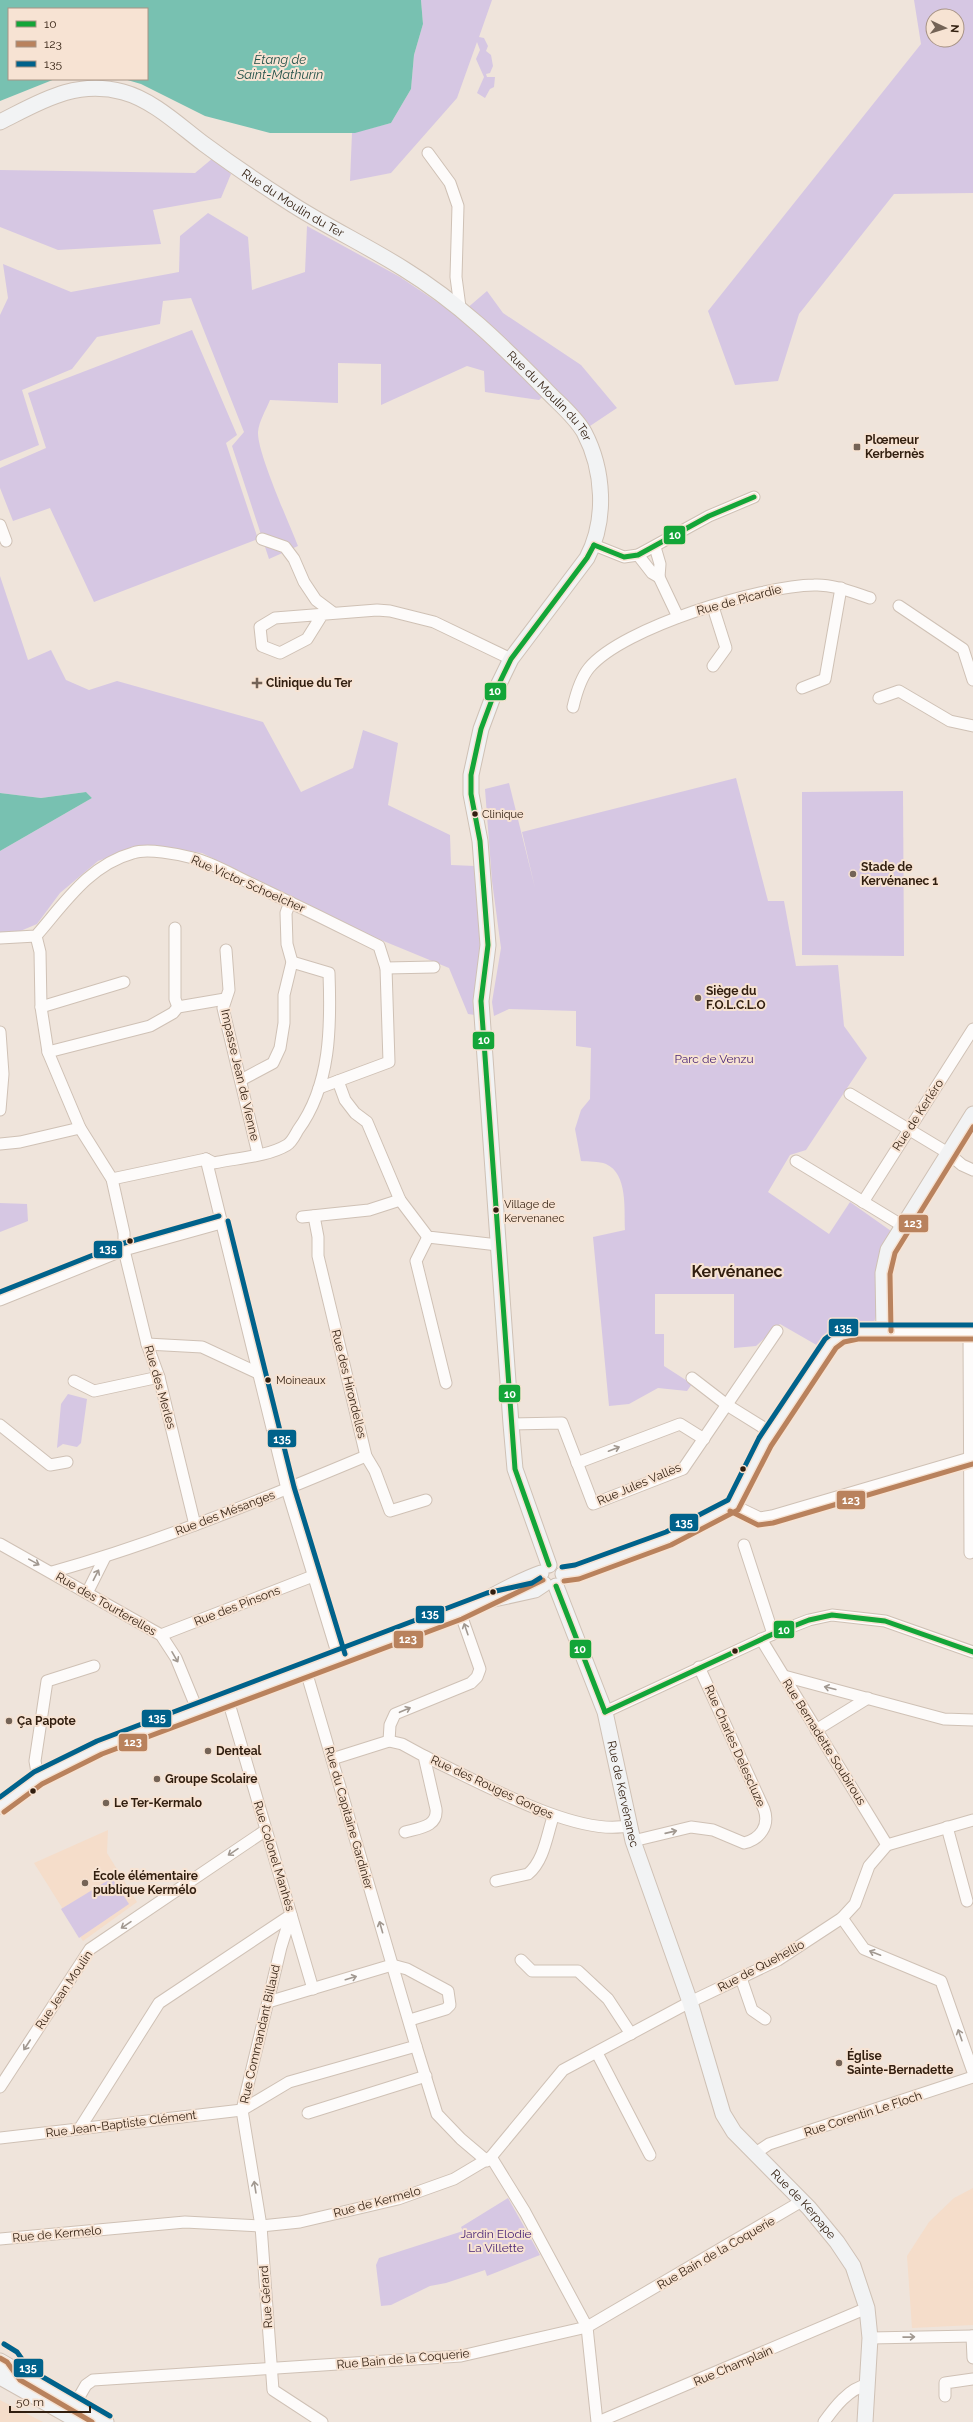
<svg xmlns="http://www.w3.org/2000/svg" width="973" height="2422" font-family="Raleway,sans-serif">
  <rect width="100%" height="100%" fill="#efe4db"/>
  <!-- built -->
  <g fill="#f5ddca">
    <polygon points="108,1830 107,1853 137,1902 83,1941 34,1863"/>
    <polygon points="973,2188 973,2325 912,2328 907,2256 929,2222 954,2198"/>
    <polygon points="0,2400 43,2422 0,2422"/>
  </g>
  <!-- green -->
  <g fill="#d6c7e3" fill-rule="evenodd">
    <polygon points="421,0 492,0 479,37 484,38 488,46 486,51 491,55 493,66 490,73 486,74 487,77 495,77 494,87 490,89 485,98 477,93 484,77 476,59 480,50 477,42 457,98 391,173 350,181 352,133 391,123 411,89 414,55 423,24"/>
    <path d="M914,0H973V193L894,194L799,314L778,381L735,385L708,311L921,44ZM933,16H957V40H933Z"/>
    <polygon points="213,158 231,174 221,198 153,210 161,244 58,250 0,227 0,170 195,173"/>
    <path d="M208,213L248,237L252,290L305,272L307,226L400,277L458,316L487,291L503,313L581,365L617,408L587,428L552,388L539,400L485,392L484,371L467,366L381,405V364L338,363V403L270,400C266,410 259,421 258,432C257,452 289,523 298,546L269,559L232,446L244,432L191,298L163,301L160,324L97,337L72,369L22,390L39,445L0,461V315L8,298L3,264L71,292L179,272L180,236Z"/>
    <polygon points="192,330 237,435 226,443 258,539 94,602 50,508 13,521 0,488 0,468 46,448 28,393"/>
    <polygon points="0,576 28,660 51,650 66,680 89,690 117,681 263,722 301,792 353,768 363,730 398,743 388,805 450,835 451,865 475,866 481,943 475,1015 468,1014 449,968 352,928 202,853 162,847 133,848 98,861 60,893 37,924 18,932 0,934 0,851 92,798 86,792 41,798 0,793"/>
    <path d="M736,778L768,901H784L796,966L838,965L844,1026L867,1058L806,1150L790,1155L768,1192L829,1234L850,1202L891,1231C883,1243 878,1254 876,1269C875,1286 881,1305 874,1322C865,1326 858,1325 848,1326C836,1328 828,1338 820,1347L780,1324L756,1346L734,1348V1294H655V1334H664V1366L692,1384L687,1391L658,1388L629,1404L609,1406L593,1237L625,1230C624,1209 628,1174 606,1164C599,1161 588,1162 581,1161L575,1129L581,1110L590,1099L591,1048L576,1046V1011L509,1009L494,1016L492,1002L501,948L492,881L485,789L509,783L535,888L522,832Z"/>
    <polygon points="903,791 904,956 802,955 802,792"/>
    <polygon points="0,1203 27,1204 28,1221 0,1232"/>
    <polygon points="68,1394 87,1399 81,1443 77,1447 63,1444 57,1448 61,1404"/>
    <polygon points="112,1878 129,1904 79,1938 61,1909"/>
    <polygon points="508,2198 540,2255 487,2276 485,2270 446,2283 430,2286 391,2305 381,2306 376,2265 379,2258 463,2231 461,2227"/>
  </g>
  <!-- water -->
  <g fill="#78c1b1">
    <polygon points="0,0 421,0 423,24 414,55 411,89 391,123 355,133 270,133 205,116 141,84 124,79 147,79 147,9 9,9 9,79 55,79 0,101"/>
    <polygon points="86,792 92,798 0,851 0,793 41,798"/>
  </g>
  <g fill="none" stroke-linecap="round" stroke-linejoin="round">
    <defs>
      <g id="street">
        <polyline points="428,153 450,183 458,206 456,277 460,307"/>
        <polyline points="0,525 6,541"/>
        <polyline points="262,539 285,547 294,559 304,582 316,600 332,612"/>
        <polyline points="594,545 624,557 638,555 709,516 754,497"/>
        <polyline points="638,555 652,573 659,577 660,564 655,547"/>
        <polyline points="659,577 678,617"/>
        <polyline points="899,606 963,649 973,680"/>
        <polyline points="322,615 307,639 280,653 262,646 260,627 275,618 377,610 390,611 434,622 511,659"/>
        <polyline points="713,666 726,648 713,607"/>
        <polyline points="802,688 825,679 841,588"/>
        <polyline points="879,698 899,691 950,721 973,726"/>
        <path d="M573,707C576,694 580,679 589,668C623,627 761,586 814,585C833,584 852,592 870,598"/>
        <polyline points="175,928 175,999 178,1007"/>
        <polyline points="36,936 40,952 41,1007 48,1052 80,1128 112,1179 124,1233 124,1250 147,1344 159,1377 195,1525"/>
        <path d="M0,938L36,936C64,904 89,865 133,853C147,848 178,854 193,858C214,863 234,876 254,885C296,905 337,925 379,946L386,968L389,1062L319,1088"/>
        <polyline points="226,950 229,990 223,1008 258,1154"/>
        <polyline points="386,968 434,967"/>
        <polyline points="41,1007 124,982"/>
        <polyline points="0,1032 3,1074 0,1110"/>
        <polyline points="48,1052 150,1026 173,1013 178,1007 225,999"/>
        <polyline points="241,1080 273,1063 280,1048 284,1023 284,995 292,962 287,944 286,913 290,902"/>
        <polyline points="338,1081 345,1100 355,1113 367,1122 400,1200 428,1237 498,1245"/>
        <polyline points="850,1094 948,1153 962,1165 973,1170"/>
        <polyline points="0,1144 20,1142 80,1128"/>
        <polyline points="206,1159 287,1489 338,1656"/>
        <path d="M206,1159L214,1163C236,1158 267,1157 287,1145C292,1142 295,1135 298,1130C331,1085 331,1026 329,973L292,962"/>
        <polyline points="796,1161 903,1226"/>
        <polyline points="112,1179 206,1159"/>
        <polyline points="863,1202 973,1029"/>
        <polyline points="314,1216 318,1237 318,1256 366,1456 375,1471 390,1511 426,1500"/>
        <polyline points="302,1217 369,1210 400,1200"/>
        <polyline points="428,1237 416,1261 446,1383"/>
        <polyline points="0,1300 124,1250 221,1223"/>
        <polyline points="884,1331 973,1332"/>
        <polyline points="969,1332 970,1553"/>
        <polyline points="147,1344 202,1347 258,1373"/>
        <polyline points="692,1378 727,1405 772,1433"/>
        <polyline points="74,1381 94,1391 159,1377"/>
        <polyline points="511,1424 562,1423 593,1504 683,1469 777,1331"/>
        <polyline points="0,1425 50,1465 67,1462"/>
        <polyline points="577,1463 680,1424 704,1439"/>
        <polyline points="733,1505 760,1518 772,1516 973,1457"/>
        <polyline points="0,1544 161,1635 176,1658 197,1709"/>
        <polyline points="744,1545 773,1634"/>
        <path d="M52,1572C160,1542 263,1499 366,1456"/>
        <polyline points="87,1593 105,1557"/>
        <polyline points="161,1635 313,1576"/>
        <polyline points="761,1639 887,1845"/>
        <polyline points="784,1676 944,1719 973,1720"/>
        <polyline points="228,1700 313,1989"/>
        <polyline points="605,1712 773,1634 809,1620 832,1615 885,1621 973,1652"/>
        <polyline points="816,1730 868,1698"/>
        <polyline points="389,1741 390,1725 395,1714 471,1683 477,1677 480,1669 460,1612"/>
        <path d="M424,1756C472,1778 580,1840 630,1825"/>
        <path d="M332,1759L389,1741L402,1744L424,1756L436,1809C438,1827 419,1828 405,1832"/>
        <polyline points="38,1778 35,1761 47,1681 94,1666"/>
        <polyline points="947,1827 967,1901"/>
        <path d="M633,1841L691,1827L713,1830L744,1843C760,1839 770,1826 764,1809L699,1667"/>
        <path d="M496,1881L528,1874C544,1861 547,1835 553,1817"/>
        <polyline points="291,1915 281,1947 242,2110 261,2226 273,2390 322,2422"/>
        <polyline points="842,1918 864,1949 941,1981 973,2072"/>
        <polyline points="521,1960 532,1971 578,1971 608,1999 631,2034"/>
        <polyline points="392,1965 407,1969 448,1991 450,2005 446,2009 410,2020"/>
        <polyline points="741,1978 752,2010 765,2019"/>
        <polyline points="268,2002 392,1965"/>
        <polyline points="416,2046 437,2114 461,2139 487,2161"/>
        <polyline points="597,2053 650,2155"/>
        <polyline points="0,2087 90,1949 266,1830"/>
        <polyline points="308,2113 426,2076"/>
        <polyline points="80,2128 159,2003 291,1915"/>
        <polyline points="0,2138 242,2110 289,2082 416,2046 306,1671"/>
        <polyline points="754,2154 769,2144 973,2077"/>
        <polyline points="491,2157 525,2212 587,2327 597,2422"/>
        <polyline points="0,2239 185,2222 261,2226 300,2222 398,2199 454,2179 491,2157 563,2070 690,2002 778,1960 842,1918 855,1904 869,1866 887,1845 973,1820"/>
        <polyline points="972,2336 973,2358"/>
        <polyline points="870,2338 973,2336"/>
        <polyline points="945,2396 945,2383 973,2379"/>
        <polyline points="75,2404 86,2385 93,2380 461,2356 587,2327 802,2201"/>
        <polyline points="598,2422 867,2308"/>
        <path d="M824,2422C834,2408 849,2388 867,2385"/>
      </g>
      <g id="secondary">
        <path id="s1" d="M0,122C40,102 75,79 123,92C153,100 180,126 204,144C231,164 259,183 287,201C325,226 366,245 404,269C459,303 500,343 545,389C558,403 574,415 584,432C604,470 607,520 587,558L511,659L494,694L481,729L471,775V794L480,841L488,945L481,1001L511,1424L515,1469L549,1565"/>
        <path d="M563,1574L577,1572L669,1538L733,1505L752,1465L831,1343C848,1329 864,1332 884,1331L883,1273L888,1250L973,1114"/>
        <path id="s2" d="M556,1586L605,1712L633,1841L690,2002L723,2114L734,2132L809,2208L837,2242L853,2266L867,2308L870,2338L865,2422"/>
        <polyline points="494,1599 535,1590 544,1584"/>
        <path d="M0,1806L38,1778L99,1748L460,1612C488,1600 512,1583 541,1573"/>
        <polyline points="0,2361 106,2422"/>
        <polyline points="0,2377 80,2422"/>
      </g>
    </defs>
    <!-- street casing -->
    <use href="#street" stroke="#cfc1b5" stroke-width="13"/>
    <!-- secondary casing -->
    <use href="#secondary" stroke="#cfc1b5" stroke-width="17"/>
    <!-- street -->
    <use href="#street" stroke="#fdfbfa" stroke-width="11"/>
    <!-- secondary -->
    <use href="#secondary" stroke="#f2f3f4" stroke-width="15"/>
    <defs>
      <g id="bus-1">
        <polyline points="594,545 624,557 638,555 709,516 754,497"/>
        <polyline points="549,1565 515,1469 481,1001 488,945 480,841 471,794 471,775 481,729 494,694 511,659 587,558 594,545"/>
        <polyline points="556,1586 605,1712"/>
        <polyline points="605,1712 773,1634 809,1620 832,1615 885,1621 973,1652"/>
      </g>
      <g id="bus-2">
        <polyline points="891,1331 890,1274 895,1253 973,1127"/>
        <polyline points="730,1511 758,1525 773,1523 973,1464"/>
        <polyline points="564,1581 579,1579 671,1545 738,1510 771,1446 836,1348 844,1342 858,1339 973,1339"/>
        <polyline points="4,1812 42,1784 102,1754 462,1619 543,1580"/>
        <polyline points="0,2358 7,2362 20,2380 92,2422"/>
      </g>
      <g id="bus-3">
        <polyline points="228,1221 294,1487 345,1654"/>
        <polyline points="0,1292 121,1244 219,1216"/>
        <polyline points="562,1567 575,1565 666,1532 728,1500 759,1438 825,1339 838,1329 856,1325 973,1325"/>
        <polyline points="0,1797 34,1772 97,1741 487,1593 532,1583 540,1578"/>
        <polyline points="4,2344 17,2352 29,2369 110,2416"/>
      </g>
    </defs>
    <!-- bus-1 casing -->
    <use href="#bus-1" stroke="#f7e3d3" stroke-width="8"/>
    <!-- bus-2 casing -->
    <use href="#bus-2" stroke="#f7e3d3" stroke-width="8"/>
    <!-- bus-3 casing -->
    <use href="#bus-3" stroke="#f7e3d3" stroke-width="8"/>
    <!-- bus-1 -->
    <use href="#bus-1" stroke="#13a538" stroke-width="5"/>
    <!-- bus-2 -->
    <use href="#bus-2" stroke="#b9825d" stroke-width="5"/>
    <!-- bus-3 -->
    <use href="#bus-3" stroke="#00628b" stroke-width="5"/>
  </g>
  <!-- one-way arrows -->
  <defs><path id="oneway-shaft" d="M-6 0H5M1.5-3L5.5 0L1.5 3" fill="none" stroke-width="1.6" stroke-linecap="round" stroke-linejoin="round"/></defs>
  <g stroke="#a19890">
    <use href="#oneway-shaft" transform="translate(614 1449) rotate(-21)"/>
    <use href="#oneway-shaft" transform="translate(34 1562) rotate(29)"/>
    <use href="#oneway-shaft" transform="translate(96 1575) rotate(-63)"/>
    <use href="#oneway-shaft" transform="translate(466 1629) rotate(-109)"/>
    <use href="#oneway-shaft" transform="translate(175 1657) rotate(60)"/>
    <use href="#oneway-shaft" transform="translate(830 1688) rotate(-166)"/>
    <use href="#oneway-shaft" transform="translate(405 1710) rotate(-23)"/>
    <use href="#oneway-shaft" transform="translate(671 1832) rotate(-13)"/>
    <use href="#oneway-shaft" transform="translate(233 1852) rotate(146)"/>
    <use href="#oneway-shaft" transform="translate(126 1925) rotate(146)"/>
    <use href="#oneway-shaft" transform="translate(381 1927) rotate(-106)"/>
    <use href="#oneway-shaft" transform="translate(875 1953) rotate(-159)"/>
    <use href="#oneway-shaft" transform="translate(351 1978) rotate(-17)"/>
    <use href="#oneway-shaft" transform="translate(960 2035) rotate(-109)"/>
    <use href="#oneway-shaft" transform="translate(27 2045) rotate(123)"/>
    <use href="#oneway-shaft" transform="translate(255 2187) rotate(-99)"/>
    <use href="#oneway-shaft" transform="translate(909 2337) rotate(-1)"/>
  </g>
  <!-- markers -->
  <g fill="#746356" stroke="#f7e3d3" stroke-width="1.5">
    <rect x="853" y="443" width="8" height="8" rx="2"/>
    <path d="M255 677h4v4h4v4h-4v4h-4v-4h-4v-4h4z"/>
    <circle cx="853" cy="874" r="4"/>
    <circle cx="698" cy="998" r="4"/>
    <circle cx="9" cy="1721" r="4"/>
    <circle cx="208" cy="1751" r="4"/>
    <circle cx="157" cy="1779" r="4"/>
    <circle cx="106" cy="1803" r="4"/>
    <circle cx="85" cy="1883" r="4"/>
    <circle cx="839" cy="2063" r="4"/>
  </g>
  <g fill="#311e0f" stroke="#f7e3d3" stroke-width="1.5">
    <circle cx="475" cy="814" r="3.5"/>
    <circle cx="496" cy="1210" r="3.5"/>
    <circle cx="130" cy="1241" r="3.5"/>
    <circle cx="268" cy="1380" r="3.5"/>
    <circle cx="743" cy="1469" r="3.5"/>
    <circle cx="493" cy="1592" r="3.5"/>
    <circle cx="735" cy="1651" r="3.5"/>
    <circle cx="33" cy="1791" r="3.5"/>
  </g>
  <g text-anchor="middle" dominant-baseline="central" stroke-width="4" stroke-linejoin="round" paint-order="stroke">
    <!-- bus labels -->
    <g font-size="11" fill="#311e0f" stroke="#f7e3d3" text-anchor="start">
      <text x="482" y="814">Clinique</text>
      <text x="504" y="1204">Village de<tspan x="504" dy="14">Kervenanec</tspan></text>
      <text x="276" y="1380">Moineaux</text>
    </g>
    <!-- street labels -->
    <g font-size="12" fill="#311e0f" stroke="#f7e3d3">
      <text stroke="none"><textPath href="#s1" startOffset="334">Rue du Moulin du Ter</textPath></text>
      <text stroke="none"><textPath href="#s1" startOffset="657">Rue du Moulin du Ter</textPath></text>
      <text transform="translate(739 600) rotate(-15)">Rue de Picardie</text>
      <text transform="translate(248 884) rotate(24)">Rue Victor Schoelcher</text>
      <text transform="translate(240 1075) rotate(77)">Impasse Jean de Vienne</text>
      <text transform="translate(918 1115) rotate(-57)">Rue de Kerléro</text>
      <text transform="translate(349 1384) rotate(76)">Rue des Hirondelles</text>
      <text transform="translate(160 1387) rotate(74)">Rue des Merles</text>
      <text transform="translate(639 1484) rotate(-23)">Rue Jules Vallès</text>
      <text transform="translate(225 1513) rotate(-21)">Rue des Mésanges</text>
      <text transform="translate(106 1604) rotate(30)">Rue des Tourterelles</text>
      <text transform="translate(237 1606) rotate(-21)">Rue des Pinsons</text>
      <text transform="translate(824 1742) rotate(58)">Rue Bernadette Soubirous</text>
      <text transform="translate(735 1746) rotate(66)">Rue Charles Delescluze</text>
      <text transform="translate(492 1787) rotate(25)">Rue des Rouges Gorges</text>
      <text stroke="none"><textPath href="#s2" startOffset="219">Rue de Kervénanec</textPath></text>
      <text transform="translate(349 1818) rotate(74)">Rue du Capitaine Gardinier</text>
      <text transform="translate(274 1856) rotate(73)">Rue Colonel Manhès</text>
      <text transform="translate(761 1966) rotate(-28)">Rue de Quehellio</text>
      <text transform="translate(64 1990) rotate(-56)">Rue Jean Moulin</text>
      <text transform="translate(260 2034) rotate(-77)">Rue Commandant Billaud</text>
      <text transform="translate(863 2114) rotate(-18)">Rue Corentin Le Floch</text>
      <text transform="translate(121 2124) rotate(-7)">Rue Jean-Baptiste Clément</text>
      <text transform="translate(377 2202) rotate(-15)">Rue de Kermelo</text>
      <text stroke="none"><textPath href="#s2" startOffset="676">Rue de Kerpape</textPath></text>
      <text transform="translate(57 2234) rotate(-5)">Rue de Kermelo</text>
      <text transform="translate(716 2253) rotate(-30)">Rue Bain de la Coquerie</text>
      <text transform="translate(266 2297) rotate(-94)">Rue Gérard</text>
      <text transform="translate(403 2359) rotate(-5)">Rue Bain de la Coquerie</text>
      <text transform="translate(733 2366) rotate(-23)">Rue Champlain</text>
    </g>
    <!-- poi labels -->
    <g font-size="12" font-weight="bold" fill="#311e0f" stroke="#f7e3d3" text-anchor="start">
      <text x="865" y="440">Plœmeur<tspan x="865" dy="14">Kerbernès</tspan></text>
      <text x="266" y="683">Clinique du Ter</text>
      <text x="861" y="867">Stade de<tspan x="861" dy="14">Kervénanec 1</tspan></text>
      <text x="706" y="991">Siège du<tspan x="706" dy="14">F.O.L.C.L.O</tspan></text>
      <text x="17" y="1721">Ça Papote</text>
      <text x="216" y="1751">Denteal</text>
      <text x="165" y="1779">Groupe Scolaire</text>
      <text x="114" y="1803">Le Ter-Kermalo</text>
      <text x="93" y="1876">École élémentaire<tspan x="93" dy="14">publique Kermélo</tspan></text>
      <text x="847" y="2056">Église<tspan x="847" dy="14">Sainte-Bernadette</tspan></text>
    </g>
    <!-- park labels -->
    <g font-size="12" fill="#492576" stroke="#f7e3d3">
      <text x="714" y="1059">Parc de Venzu</text>
      <text x="496" y="2234">Jardin Elodie<tspan x="496" dy="14">La Villette</tspan></text>
    </g>
    <!-- water labels -->
    <g font-size="13" font-style="italic" fill="#235149" stroke="#f7e3d3">
      <text x="280" y="59">Étang de<tspan x="280" dy="15">Saint-Mathurin</tspan></text>
    </g>
    <!-- district labels -->
    <g font-size="16" font-weight="bold" fill="#311e0f" stroke="#f7e3d3">
      <text x="737" y="1271">Kervénanec</text>
    </g>
  </g>
  <g stroke="#f7e3d3" stroke-width="1.5">
    <rect x="663" y="525" width="23" height="20" rx="4" fill="#13a538"/>
    <rect x="484" y="682" width="23" height="19" rx="4" fill="#13a538"/>
    <rect x="472" y="1031" width="23" height="19" rx="4" fill="#13a538"/>
    <rect x="898" y="1214" width="31" height="19" rx="4" fill="#b9825d"/>
    <rect x="93" y="1240" width="30" height="19" rx="4" fill="#00628b"/>
    <rect x="828" y="1318" width="31" height="19" rx="4" fill="#00628b"/>
    <rect x="498" y="1384" width="23" height="19" rx="4" fill="#13a538"/>
    <rect x="267" y="1429" width="30" height="19" rx="4" fill="#00628b"/>
    <rect x="836" y="1490" width="30" height="20" rx="4" fill="#b9825d"/>
    <rect x="669" y="1513" width="30" height="19" rx="4" fill="#00628b"/>
    <rect x="415" y="1605" width="30" height="19" rx="4" fill="#00628b"/>
    <rect x="773" y="1620" width="22" height="19" rx="4" fill="#13a538"/>
    <rect x="393" y="1630" width="31" height="19" rx="4" fill="#b9825d"/>
    <rect x="569" y="1639" width="23" height="20" rx="4" fill="#13a538"/>
    <rect x="141" y="1709" width="31" height="19" rx="4" fill="#00628b"/>
    <rect x="118" y="1733" width="30" height="19" rx="4" fill="#b9825d"/>
    <rect x="13" y="2358" width="31" height="20" rx="4" fill="#00628b"/>
  </g>
  <g font-size="11" text-anchor="middle" font-weight="bold" fill="#fff">
    <text x="675" y="539">10</text>
    <text x="495" y="695">10</text>
    <text x="484" y="1044">10</text>
    <text x="913" y="1227">123</text>
    <text x="108" y="1253">135</text>
    <text x="843" y="1332">135</text>
    <text x="510" y="1398">10</text>
    <text x="282" y="1443">135</text>
    <text x="851" y="1504">123</text>
    <text x="684" y="1527">135</text>
    <text x="430" y="1618">135</text>
    <text x="784" y="1634">10</text>
    <text x="408" y="1643">123</text>
    <text x="580" y="1653">10</text>
    <text x="157" y="1722">135</text>
    <text x="133" y="1746">123</text>
    <text x="28" y="2372">135</text>
  </g>
  <!-- legend -->
  <rect x="8" y="8" width="140" height="72" fill="#f7e3d3" stroke="#a89485"/>
  <rect x="16" y="21" width="20" height="6" fill="#13a538" stroke="#a89485"/>
  <text x="44" y="28" font-size="12" fill="#311e0f">10</text>
  <rect x="16" y="41" width="20" height="6" fill="#b9825d" stroke="#a89485"/>
  <text x="44" y="48" font-size="12" fill="#311e0f">123</text>
  <rect x="16" y="61" width="20" height="6" fill="#00628b" stroke="#a89485"/>
  <text x="44" y="68" font-size="12" fill="#311e0f">135</text>
  <!-- north arrow -->
  <g transform="translate(945 28) rotate(94)"><circle r="19" fill="#f7e3d3" stroke="#a89485"/>
  <path d="M0-3L7 15L0 10L-7 15Z" fill="#746356"/>
  <text y="-6" font-size="11" font-weight="bold" text-anchor="middle" fill="#311e0f">N</text>
  </g>
  <!-- scale -->
  <path d="M10 2406v6h80v-6" fill="none" stroke="#311e0f" stroke-width="2"/>
  <text x="16" y="2406" font-size="12" fill="#311e0f" stroke="#f7e3d3" stroke-width="3" paint-order="stroke">50 m</text>
</svg>
